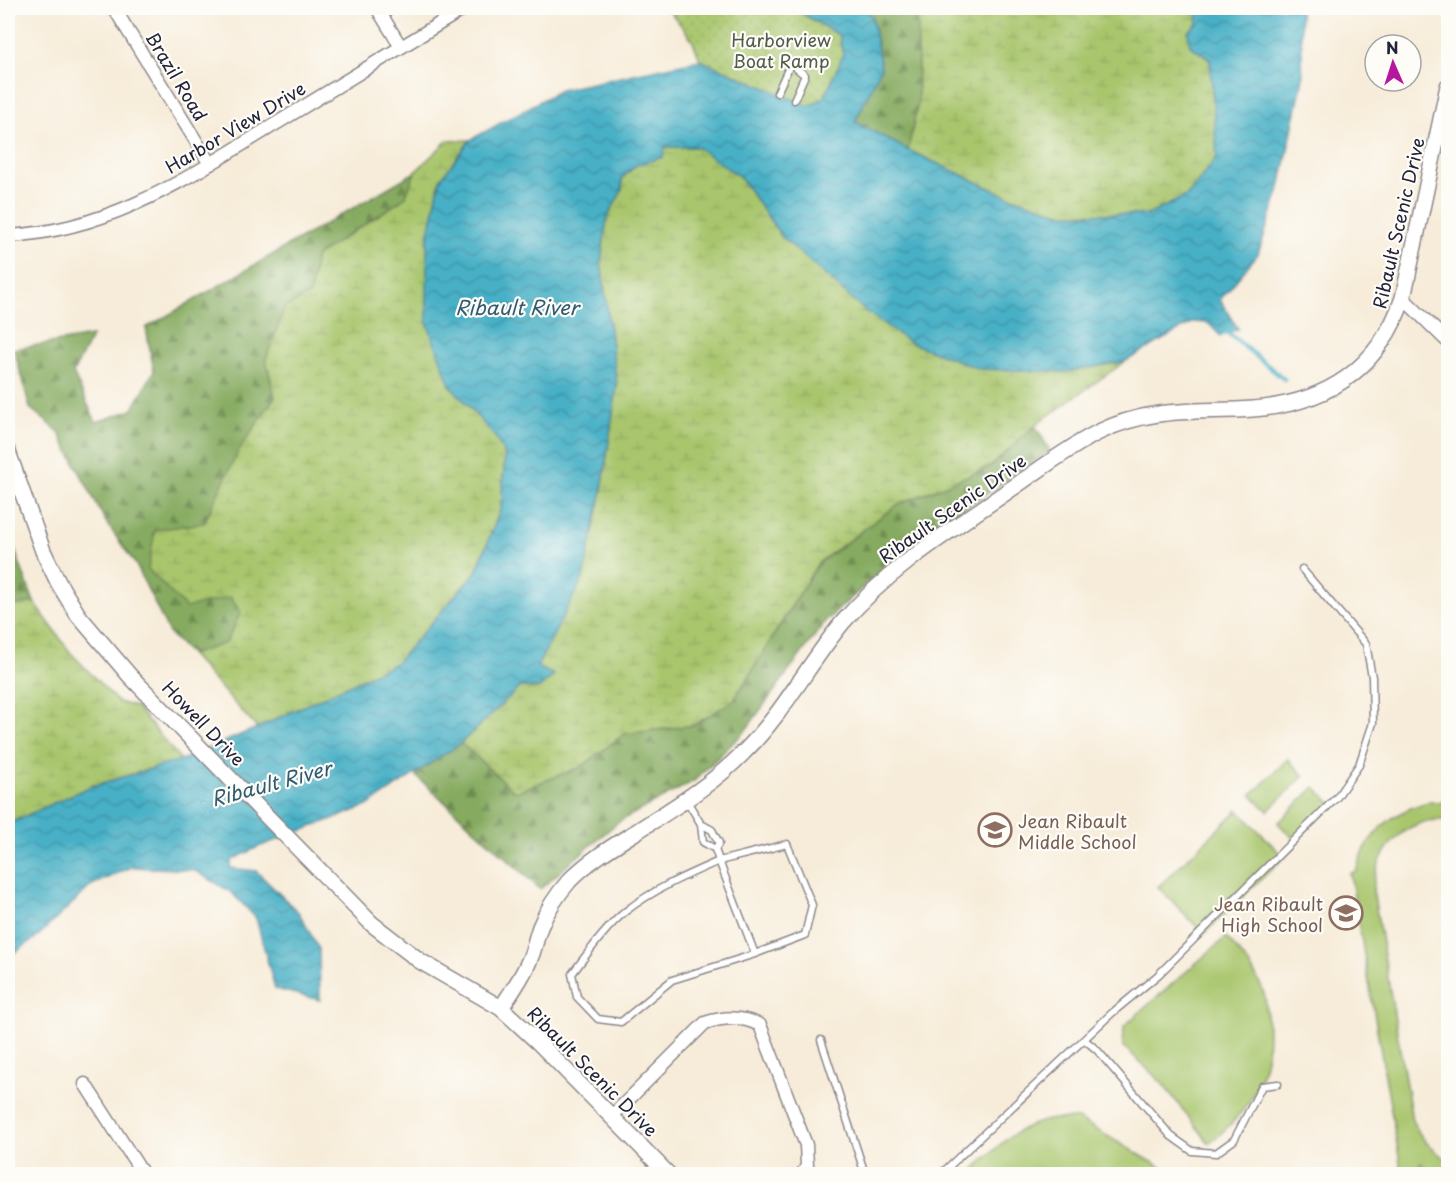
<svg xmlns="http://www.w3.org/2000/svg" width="1456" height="1182" font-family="'Playpen Sans',sans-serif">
  <defs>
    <pattern id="forest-firs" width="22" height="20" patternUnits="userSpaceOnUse" patternTransform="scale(1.5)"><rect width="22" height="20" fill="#86ab60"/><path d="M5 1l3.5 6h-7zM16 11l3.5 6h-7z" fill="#6d8b50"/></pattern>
    <pattern id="wetland-marsh" width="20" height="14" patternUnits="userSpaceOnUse" patternTransform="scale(1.5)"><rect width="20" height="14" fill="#a9c66d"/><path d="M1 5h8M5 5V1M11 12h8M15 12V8" fill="none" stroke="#91aa5f"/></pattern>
    <pattern id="park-dots" width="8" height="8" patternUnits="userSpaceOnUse" patternTransform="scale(1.5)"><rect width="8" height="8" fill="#a9c66d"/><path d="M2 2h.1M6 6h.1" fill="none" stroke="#91aa5f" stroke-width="1.8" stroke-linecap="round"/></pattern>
    <pattern id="water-waves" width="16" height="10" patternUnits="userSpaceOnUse" patternTransform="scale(1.5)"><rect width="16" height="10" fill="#47b0c6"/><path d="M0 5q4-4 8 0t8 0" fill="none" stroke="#3b8fa2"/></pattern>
  </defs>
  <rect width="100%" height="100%" fill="#fdfcf7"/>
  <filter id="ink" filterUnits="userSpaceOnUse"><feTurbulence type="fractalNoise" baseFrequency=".0167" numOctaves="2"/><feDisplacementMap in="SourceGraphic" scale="12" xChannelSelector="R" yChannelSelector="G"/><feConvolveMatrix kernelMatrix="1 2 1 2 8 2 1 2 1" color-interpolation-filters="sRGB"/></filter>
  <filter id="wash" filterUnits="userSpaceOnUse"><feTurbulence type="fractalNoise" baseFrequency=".008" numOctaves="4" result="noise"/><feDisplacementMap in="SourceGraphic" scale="24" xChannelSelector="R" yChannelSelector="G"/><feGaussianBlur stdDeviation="1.35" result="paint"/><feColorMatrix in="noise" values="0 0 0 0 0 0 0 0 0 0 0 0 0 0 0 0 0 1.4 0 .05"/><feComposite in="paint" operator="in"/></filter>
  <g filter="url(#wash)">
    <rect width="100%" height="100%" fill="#f7ecd9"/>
    <!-- grass -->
    <g fill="#a9c66d" stroke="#667454" stroke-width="1.5">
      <polygon points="1288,759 1304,776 1268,811 1251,795"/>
      <polygon points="1315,787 1332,804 1295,840 1278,823"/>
      <path d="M1428,802H1448V820C1406,817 1376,849 1373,890L1412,1120C1420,1138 1431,1150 1448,1160V1174H1437L1420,1163L1421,1174H1402L1350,873L1356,872C1366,834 1391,812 1428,802Z"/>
      <polygon points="1238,810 1284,857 1204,934 1158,887"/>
      <path d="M1226,937C1241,954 1257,972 1264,994C1266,1000 1266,1009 1267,1016C1273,1071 1253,1110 1209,1143L1162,1083L1123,1046L1124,1026Z"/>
      <path d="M1054,1119H1078L1173,1174H970C996,1148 1016,1124 1054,1119Z"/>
    </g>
    <!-- forest -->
    <g fill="url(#forest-firs)" stroke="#54664e" stroke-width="1.5">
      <polygon points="861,8 913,8 918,14 918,103 908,150 855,122 881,68 872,16"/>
      <polygon points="415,172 405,198 316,256 310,294 285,308 266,359 275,397 239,450 204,523 230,597 242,612 226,643 191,655 169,633 136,565 106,522 58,431 30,408 14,349 92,336 73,373 96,422 132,410 154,371 146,328"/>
      <polygon points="1035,425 1050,451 908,546 824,623 745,731 694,781 618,822 540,889 414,774 461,743 515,792 581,767 624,734 694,725 734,700 818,564 897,505 991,466"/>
      <polygon points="8,532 34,602 8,607"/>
    </g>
    <!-- wetland -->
    <g fill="url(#wetland-marsh)" stroke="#667454" stroke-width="1.5">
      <polygon points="913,8 1189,8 1198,15 1197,23 1210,59 1217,157 1188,195 1148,215 1060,213 1003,194 908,150 918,103 918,14"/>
      <polygon points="470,140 440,180 427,243 496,438 505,455 501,508 476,572 396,663 257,728 191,655 226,643 241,612 230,597 186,608 148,569 155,530 204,523 239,450 275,397 266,359 285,308 310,294 316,256 405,198 415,172 447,141"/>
      <polygon points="665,147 697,147 740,177 782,237 1066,372 1126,361 1035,425 991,466 897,505 818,563 734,700 694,725 624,734 581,767 515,792 461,743 520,687 539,688 554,675 536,667 583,578 602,490 617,385 601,262 607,218 622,190 622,179 636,165 663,157"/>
      <polygon points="34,602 70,652 118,702 136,707 181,760 89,787 8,824 8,607"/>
    </g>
    <!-- park -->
    <polygon fill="url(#park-dots)" stroke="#667454" stroke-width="1.5" points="667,8 792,8 839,35 843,55 824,99 809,106 700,60 692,39"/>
    <!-- water -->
    <polygon fill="url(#water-waves)" stroke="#346980" stroke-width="1.5" points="792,8 861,8 872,16 881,68 855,122 908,150 1003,194 1060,213 1148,215 1188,195 1217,157 1210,59 1190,46 1188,32 1197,23 1198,15 1189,8 1300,8 1303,78 1280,188 1258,254 1220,300 1238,329 1221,336 1208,323 1193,322 1126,361 1066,372 980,369 911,343 864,310 782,237 740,177 697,147 665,147 663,157 636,165 622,178 622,190 607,218 601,262 617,385 602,490 583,578 537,667 554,675 539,688 520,687 461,743 367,806 258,847 232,860 230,868 256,871 299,913 319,949 320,1000 275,989 256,918 231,892 194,870 131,867 92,885 37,937 8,957 8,824 89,787 181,760 257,728 396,663 476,572 501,508 505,455 496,438 450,385 427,322 427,243 440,180 470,140 560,90 700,60 809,106 824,98 843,55 839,35"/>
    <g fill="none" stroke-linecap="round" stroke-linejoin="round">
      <!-- stream -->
      <polyline stroke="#47b0c6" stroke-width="4.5" points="1228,333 1284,379"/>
    </g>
  </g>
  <g filter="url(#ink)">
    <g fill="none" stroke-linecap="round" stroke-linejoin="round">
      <defs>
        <g id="service">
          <polyline points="777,93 790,65"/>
          <polyline points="794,100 805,75 797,69"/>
          <polyline points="687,801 701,824 703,842 715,849 719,843 712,830 701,824"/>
          <path d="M715,849L719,861C687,875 654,889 626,911C605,928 588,953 572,974L577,997L598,1019L621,1022L672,980L752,955L805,935L812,905L787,844L719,861L755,954"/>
          <polyline points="821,1040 865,1174"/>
          <polyline points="1085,1040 1097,1050 1171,1136 1192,1151 1216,1153 1234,1140 1262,1086 1278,1084"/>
          <polyline points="941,1174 1112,1013 1158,975 1337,797 1359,765 1373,723 1372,677 1366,644 1302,569"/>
        </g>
        <g id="minor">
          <polyline points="114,8 210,164"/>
          <polyline points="377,8 401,47"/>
          <path d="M8,236C115,230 193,174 282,120C343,82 404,45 465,8"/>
          <polyline points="1403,298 1448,342"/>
          <polyline points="85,1084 143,1174"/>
          <path d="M612,1116L705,1023C724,1017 741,1016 760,1025L806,1145L807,1166L802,1174"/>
        </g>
        <g id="tertiary">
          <polyline points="8,452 43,551 58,582 78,615 130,676 372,924 420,961 501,1008 538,1042 668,1174"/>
          <path d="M501,1008C511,993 522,978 529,961C534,951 536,938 540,927C547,910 557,895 569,881C590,859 617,844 642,828C678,805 714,783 744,752C783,714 808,664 843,622C889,568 950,531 1008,491C1038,471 1067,448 1099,432C1152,406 1197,413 1253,409C1327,403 1379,369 1403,298L1448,86"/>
        </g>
      </defs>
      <!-- service casing -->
      <use href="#service" stroke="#8c878a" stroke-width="9"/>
      <!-- minor casing -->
      <use href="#minor" stroke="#8c878a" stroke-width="15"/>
      <!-- tertiary casing -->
      <use href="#tertiary" stroke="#8c878a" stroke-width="18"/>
      <!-- service -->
      <use href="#service" stroke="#fff" stroke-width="6"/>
      <!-- minor -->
      <use href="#minor" stroke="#fff" stroke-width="12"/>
      <!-- tertiary -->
      <use href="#tertiary" stroke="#fff" stroke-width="15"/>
    </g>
  </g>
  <!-- icons -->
  <defs>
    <symbol id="school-ring" viewBox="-11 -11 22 22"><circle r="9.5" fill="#fdfcf7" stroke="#8d6e63" stroke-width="1.5"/><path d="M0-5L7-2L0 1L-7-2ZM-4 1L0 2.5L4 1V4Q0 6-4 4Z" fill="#8d6e63"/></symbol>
  </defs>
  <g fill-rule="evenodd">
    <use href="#school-ring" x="976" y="811" width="38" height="38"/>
    <use href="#school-ring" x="1327" y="894" width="38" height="38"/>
  </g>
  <g text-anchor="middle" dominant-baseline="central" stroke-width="4.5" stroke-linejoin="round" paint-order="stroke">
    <!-- park labels -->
    <g font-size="18" fill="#515b4c" stroke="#fdfcf7">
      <text x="781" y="39">Harborview<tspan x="781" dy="21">Boat Ramp</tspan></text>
    </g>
    <!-- street labels -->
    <g font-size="18" fill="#22223b" stroke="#fdfcf7">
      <text transform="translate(177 76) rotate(59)">Brazil Road</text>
      <text transform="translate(235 127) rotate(-31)">Harbor View Drive</text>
      <text transform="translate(1398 223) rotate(-77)">Ribault Scenic Drive</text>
      <text transform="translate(952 508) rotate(-35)">Ribault Scenic Drive</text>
      <text transform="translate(204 723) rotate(46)">Howell Drive</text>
      <text transform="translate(593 1071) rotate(45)">Ribault Scenic Drive</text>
    </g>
    <!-- education labels -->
    <g font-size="18" fill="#785e54" stroke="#fdfcf7" text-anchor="start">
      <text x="1018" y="820">Jean Ribault<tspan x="1018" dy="21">Middle School</tspan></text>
      <text x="1323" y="903" text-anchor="end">Jean Ribault<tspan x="1323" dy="21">High School</tspan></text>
    </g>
    <!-- water labels -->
    <g font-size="20" font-style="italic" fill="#315b73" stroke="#fdfcf7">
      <text x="517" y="307">Ribault River</text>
      <text transform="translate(271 783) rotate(-15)">Ribault River</text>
    </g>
  </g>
  <!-- margin -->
  <rect width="1456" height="1182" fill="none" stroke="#fdfcf7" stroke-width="30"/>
  <!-- north arrow -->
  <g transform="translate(1393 63) rotate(357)"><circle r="28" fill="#fdfcf7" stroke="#a5a5ac" stroke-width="1.5"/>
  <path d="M0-4.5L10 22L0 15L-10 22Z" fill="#b5179e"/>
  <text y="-9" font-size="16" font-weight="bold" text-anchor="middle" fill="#22223b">N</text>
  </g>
</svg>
